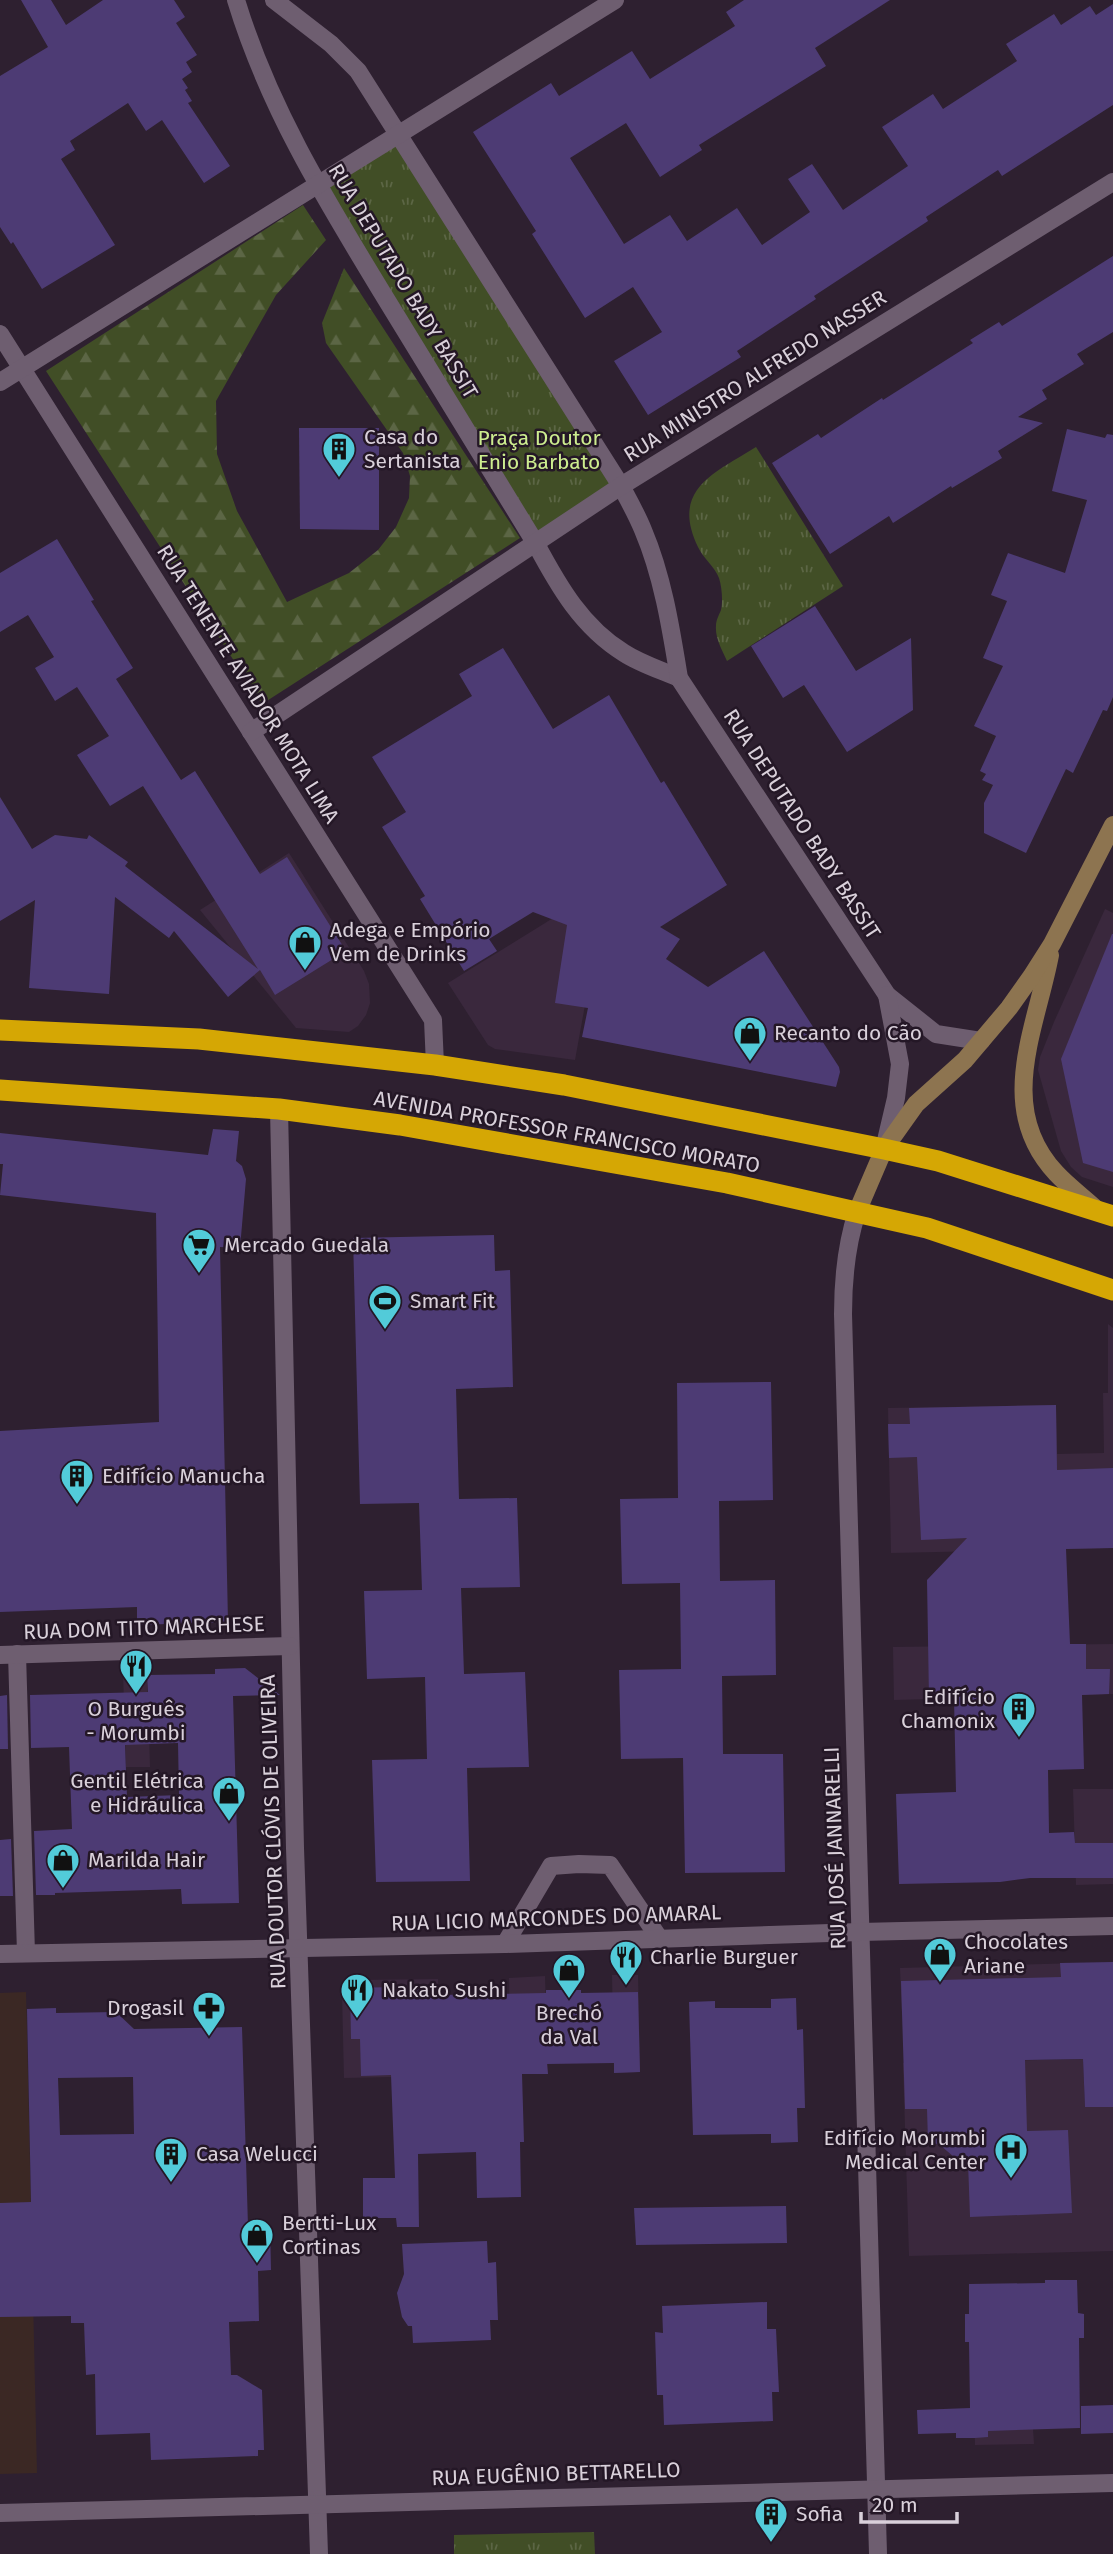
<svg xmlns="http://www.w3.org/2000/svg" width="1113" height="2554" font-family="'Fira Sans',sans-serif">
  <defs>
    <pattern id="grass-tufts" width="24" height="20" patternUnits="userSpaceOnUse" patternTransform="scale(1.75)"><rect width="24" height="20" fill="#414e26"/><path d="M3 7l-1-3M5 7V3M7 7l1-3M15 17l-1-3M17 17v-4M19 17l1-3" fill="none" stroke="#5c6645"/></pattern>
    <pattern id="forest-firs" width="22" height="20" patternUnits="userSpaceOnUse" patternTransform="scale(1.75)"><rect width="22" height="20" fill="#414e26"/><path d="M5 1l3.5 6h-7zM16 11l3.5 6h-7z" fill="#5c6645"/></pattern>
  </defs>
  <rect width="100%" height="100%" fill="#2e2030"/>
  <!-- built -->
  <g fill="#3a283d">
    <polygon points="289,853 364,971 369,984 370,1003 366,1015 358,1026 349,1032 296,1028 200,910"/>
    <polygon points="579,902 601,917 575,1060 495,1049 488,1045 448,983"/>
    <polygon points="1105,909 1113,913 1113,1187 1082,1177 1071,1167 1061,1151 1038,1070 1040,1057 1054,1022"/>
    <polygon points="1108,1324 1113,1328 1113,1548 891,1553 888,1408 1056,1405 1057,1454 1104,1453 1103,1393 1108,1393"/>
    <polygon points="1113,1644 1113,1694 894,1700 893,1647"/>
    <polygon points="147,1671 150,1767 126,1767 123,1672"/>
    <polygon points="1073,1789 1113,1789 1113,1884 1076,1885"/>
    <polygon points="1080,1963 1082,2010 902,2015 900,1968"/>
    <polygon points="612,1975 638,1975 640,2072 614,2073"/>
    <polygon points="545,1976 548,2074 511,2074 509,1978"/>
    <polygon points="438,1979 440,2076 344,2078 342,1993 353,1980"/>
    <polygon points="1083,2059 1085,2107 1113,2107 1113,2251 909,2256 903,2063"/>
    <polygon points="974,2397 1033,2429 1034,2444 975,2445"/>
  </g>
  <!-- education -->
  <polygon fill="#3b2824" points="26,1992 37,2473 0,2474 0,1993"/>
  <!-- grass -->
  <g fill="url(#grass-tufts)">
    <polygon points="400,134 621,486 536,544 317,186"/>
    <path d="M756,447L843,586L727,661C722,650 715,638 716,626C716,620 719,615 721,610C723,602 722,587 719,578C715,567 703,558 698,547C670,489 715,473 756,447Z"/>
    <polygon points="594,2532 595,2554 454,2554 454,2535"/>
  </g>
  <!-- forest -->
  <polygon fill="url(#forest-firs)" points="303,205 326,240 276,295 216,401 217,454 237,511 287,602 349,573 378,550 396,527 409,498 410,476 403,453 326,343 322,323 344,268 520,538 262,704 46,371"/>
  <!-- building -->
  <g fill="#4d3b74" fill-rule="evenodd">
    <polygon points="21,0 51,0 66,25 103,0 174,0 185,17 176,23 197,55 186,62 192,72 182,79 188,88 185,90 192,101 188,103 230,166 204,183 162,120 146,131 128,103 70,141 75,150 61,159 115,245 42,289 13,242 11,244 0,227 0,76 48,47"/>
    <polygon points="744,0 890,0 815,48 826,66 699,145 702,150 660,177 626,123 570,158 624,244 670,215 687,241 737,208 762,245 810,212 788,179 812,164 843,210 908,166 882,127 933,94 943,109 1017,61 1006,44 1054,14 1061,25 1090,6 1096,15 1113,4 1113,105 1002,176 998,170 926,217 928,221 814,296 816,299 737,351 741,357 648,415 614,361 662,332 633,287 585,318 532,234 536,231 473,132 551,83 559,96 632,51 650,79 735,26 726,12"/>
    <polygon points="1113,256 1113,332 1077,354 1084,364 1042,390 1047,399 1018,417 1043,423 998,451 1002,458 952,488 951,486 893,523 889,516 830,554 772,463 818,434 821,438 882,398 883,400 973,343 970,340 999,322 1002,326"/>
    <polygon points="299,428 379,428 379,530 300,529"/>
    <polygon points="1067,429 1105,438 1107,434 1113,435 1113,697 1107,711 1103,710 1073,773 1066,769 1026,853 984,833 984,803 993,785 982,780 986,774 980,771 996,736 974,726 1003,666 983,658 1007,601 991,595 1008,553 1065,573 1087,500 1052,491"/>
    <polygon points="57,539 94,600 91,601 133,668 116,679 181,780 195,771 260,874 287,857 346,951 275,995 260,970 228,997 174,931 169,938 115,897 109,994 29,988 35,900 0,921 0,797 32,849 55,835 87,839 89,835 128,862 125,866 258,969 143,786 110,806 77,755 109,736 77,687 55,701 35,668 54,657 28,615 0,632 0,573"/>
    <polygon points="815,606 856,671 911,638 913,710 847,752 804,685 783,698 751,646"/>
    <polygon points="503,648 553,729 609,695 661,783 664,781 727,885 660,927 680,939 666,959 708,987 764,951 839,1067 840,1072 836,1087 582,1037 588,1008 555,1003 567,925 533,912 489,939 497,951 464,971 420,899 425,896 382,827 406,812 372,757 472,696 459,674"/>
    <polygon points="1112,934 1113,934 1113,1172 1083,1163 1061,1059"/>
    <polygon points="213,1129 239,1131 236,1161 242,1166 246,1179 240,1248 220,1247 228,1622 137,1625 137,1607 0,1612 0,1431 159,1422 156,1213 0,1195 3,1164 0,1164 0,1133 208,1155"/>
    <polygon points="494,1235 495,1271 510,1270 513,1387 456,1389 459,1499 517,1498 520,1587 461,1588 464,1674 525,1672 529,1767 467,1768 470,1881 376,1882 372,1760 427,1759 425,1677 367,1679 364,1591 422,1590 419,1503 360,1504 353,1238"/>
    <polygon points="771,1382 773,1500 719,1501 720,1581 775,1580 776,1675 722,1676 723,1754 783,1754 785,1872 685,1873 683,1758 621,1759 619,1670 681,1669 680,1583 622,1584 620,1499 678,1498 677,1383"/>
    <polygon points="1056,1405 1057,1470 1113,1468 1113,1548 1066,1549 1070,1644 1086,1644 1086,1669 1110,1669 1109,1694 1082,1695 1084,1769 1048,1770 1049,1833 1074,1832 1075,1843 1113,1843 1113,1878 1030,1878 1000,1882 899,1884 896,1794 956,1792 954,1698 929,1699 927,1580 967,1538 921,1540 917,1457 889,1458 888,1424 910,1424 909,1408"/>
    <path d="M245,1668L280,1695L233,1696L239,1903L182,1904L181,1889L55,1893V1895H36L34,1831L72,1829L69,1747L31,1748L30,1695L148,1692L147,1675L215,1674V1669ZM178,1743L179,1795L127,1797L125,1745Z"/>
    <polygon points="7,1695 8,1749 0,1749 0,1696"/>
    <polygon points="11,1839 13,1896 0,1896 0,1840"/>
    <polygon points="1113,1962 1113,2107 1085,2107 1083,2059 1025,2060 1027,2131 1068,2130 1072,2213 970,2217 968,2162 954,2157 940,2145 928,2141 927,2109 905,2109 901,1981 1061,1977 1060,1963"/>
    <polygon points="438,1986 438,1995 546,1993 546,1990 581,1990 581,1993 638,1992 640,2072 614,2073 614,2063 547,2064 548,2074 522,2074 524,2142 520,2142 521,2197 477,2198 476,2152 418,2154 419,2227 397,2227 396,2218 363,2218 363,2178 395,2178 391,2075 361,2076 360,2039 351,2039 350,1988"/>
    <polygon points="796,1998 797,2030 803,2029 805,2108 797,2108 798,2142 771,2143 771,2134 693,2135 689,2002 715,2001 715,2008 771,2008 771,1999"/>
    <path d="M56,2008V2013L116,2012L134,2029L242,2027L248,2226L270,2225L271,2270L258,2271L259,2321L229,2322L231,2375H237L262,2390L264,2450H258V2456L151,2460L150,2433L96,2435L95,2374L86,2375L84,2323H71V2316L0,2317V2203L31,2202L27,2009ZM133,2077L134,2134L60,2135L58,2078Z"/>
    <polygon points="786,2206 787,2243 636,2245 634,2208"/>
    <polygon points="487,2241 488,2263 496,2262 498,2320 490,2320 491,2340 413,2343 412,2326 408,2326 402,2317 397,2293 404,2274 402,2244"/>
    <polygon points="1045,2280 1077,2280 1078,2313 1084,2314 1084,2338 1079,2338 1080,2428 988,2431 988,2437 975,2438 956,2438 956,2433 918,2434 917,2410 970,2408 969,2342 965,2342 965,2314 969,2314 969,2284 1045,2283"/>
    <polygon points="767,2302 767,2329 776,2329 779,2392 772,2392 773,2421 664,2425 663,2395 657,2395 655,2332 663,2333 662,2306"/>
    <polygon points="1113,2405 1113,2433 1081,2434 1081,2406"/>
  </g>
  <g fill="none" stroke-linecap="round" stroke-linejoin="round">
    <!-- street -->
    <g stroke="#6e5e70" stroke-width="18">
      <path d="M236,0C269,109 327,202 386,299C436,381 486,462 536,544C559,587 582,627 624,653C641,664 661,670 679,678"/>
      <path d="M274,0L331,44L358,71L621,486C629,501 637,515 643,530C663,577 671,629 679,678L887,995L936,1034L981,1041"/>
      <polyline points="0,334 433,1020 435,1065"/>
      <polyline points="0,382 615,0"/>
      <polyline points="251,732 621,486 1113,182"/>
      <polyline points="279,1109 295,1848 319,2554"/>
      <polyline points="884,1149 896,1098 900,1064 887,995"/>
      <path d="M857,1212C846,1246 843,1278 843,1314L878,2554"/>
      <polyline points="17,1654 26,1953"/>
      <polyline points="0,1655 290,1646"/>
      <polyline points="505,1944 551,1866 579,1864 610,1865 659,1938"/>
      <polyline points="0,1954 505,1944 860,1932 1113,1926"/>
      <polyline points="0,2513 1113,2483"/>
    </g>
    <!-- secondary -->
    <g stroke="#8d7450" stroke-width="18">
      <path d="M1050,955C1036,1029 995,1108 1056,1173C1068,1186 1083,1197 1096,1209"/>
      <polyline points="857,1212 884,1149 916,1104 965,1060 1009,1008 1031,977 1052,944 1113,825"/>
    </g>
    <!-- highway -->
    <g stroke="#d5a704" stroke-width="21">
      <polyline points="0,1030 199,1039 435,1065 564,1085 884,1149 938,1161 1113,1216"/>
      <polyline points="0,1090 279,1109 400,1125 727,1183 927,1228 1113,1290"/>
    </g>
  </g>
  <!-- icons -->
  <defs>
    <symbol id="building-pin" viewBox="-11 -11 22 30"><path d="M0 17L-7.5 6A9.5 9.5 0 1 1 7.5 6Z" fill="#52cbd9" stroke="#241726"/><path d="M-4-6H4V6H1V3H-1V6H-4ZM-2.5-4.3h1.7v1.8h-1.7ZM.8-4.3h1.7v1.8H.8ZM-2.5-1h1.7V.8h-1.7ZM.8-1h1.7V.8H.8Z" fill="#111"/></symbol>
    <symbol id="shop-pin" viewBox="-11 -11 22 30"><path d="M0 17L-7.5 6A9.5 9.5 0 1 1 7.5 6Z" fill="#52cbd9" stroke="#241726"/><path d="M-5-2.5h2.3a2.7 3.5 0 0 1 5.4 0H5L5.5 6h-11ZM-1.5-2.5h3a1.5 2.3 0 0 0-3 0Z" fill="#111"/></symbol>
    <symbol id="supermarket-pin" viewBox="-11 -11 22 30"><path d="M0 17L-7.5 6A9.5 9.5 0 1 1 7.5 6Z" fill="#52cbd9" stroke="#241726"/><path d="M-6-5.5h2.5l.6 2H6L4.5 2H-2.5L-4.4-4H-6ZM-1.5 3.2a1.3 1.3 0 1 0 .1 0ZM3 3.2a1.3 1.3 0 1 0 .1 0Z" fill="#111"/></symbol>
    <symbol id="stadium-pin" viewBox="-11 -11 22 30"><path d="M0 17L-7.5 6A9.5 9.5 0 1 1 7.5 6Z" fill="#52cbd9" stroke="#241726"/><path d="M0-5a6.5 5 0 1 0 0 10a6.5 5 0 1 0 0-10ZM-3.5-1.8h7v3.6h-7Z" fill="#111"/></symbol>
    <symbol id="restaurant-pin" viewBox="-11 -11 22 30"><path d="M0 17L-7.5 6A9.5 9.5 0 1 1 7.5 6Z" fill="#52cbd9" stroke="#241726"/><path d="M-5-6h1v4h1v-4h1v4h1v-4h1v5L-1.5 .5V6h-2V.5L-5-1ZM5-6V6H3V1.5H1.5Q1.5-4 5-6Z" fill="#111"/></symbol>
    <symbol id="pharmacy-pin" viewBox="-11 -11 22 30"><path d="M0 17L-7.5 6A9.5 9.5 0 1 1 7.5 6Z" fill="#52cbd9" stroke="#241726"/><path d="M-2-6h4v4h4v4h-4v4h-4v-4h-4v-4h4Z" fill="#111"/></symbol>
    <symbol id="hospital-pin" viewBox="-11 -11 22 30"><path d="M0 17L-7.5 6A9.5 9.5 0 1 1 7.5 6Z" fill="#52cbd9" stroke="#241726"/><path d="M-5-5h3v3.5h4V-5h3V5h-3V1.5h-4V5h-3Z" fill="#111"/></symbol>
  </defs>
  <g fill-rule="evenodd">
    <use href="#building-pin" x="320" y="430" width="38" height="52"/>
    <use href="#shop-pin" x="286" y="923" width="38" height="52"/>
    <use href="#shop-pin" x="731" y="1014" width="38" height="52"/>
    <use href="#supermarket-pin" x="180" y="1226" width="38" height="52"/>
    <use href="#stadium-pin" x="366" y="1282" width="38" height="52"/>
    <use href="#building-pin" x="58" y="1457" width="38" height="52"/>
    <use href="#restaurant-pin" x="117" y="1647" width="38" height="52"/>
    <use href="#building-pin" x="1000" y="1690" width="38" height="52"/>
    <use href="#shop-pin" x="210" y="1774" width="38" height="52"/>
    <use href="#shop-pin" x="44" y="1841" width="38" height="52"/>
    <use href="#shop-pin" x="921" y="1935" width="38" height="52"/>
    <use href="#restaurant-pin" x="607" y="1938" width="38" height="52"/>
    <use href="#shop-pin" x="550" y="1951" width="38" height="52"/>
    <use href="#restaurant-pin" x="338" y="1971" width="38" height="52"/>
    <use href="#pharmacy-pin" x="190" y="1989" width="38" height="52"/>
    <use href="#hospital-pin" x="992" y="2131" width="38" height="52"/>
    <use href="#building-pin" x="152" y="2135" width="38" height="52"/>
    <use href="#shop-pin" x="238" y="2216" width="38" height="52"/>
    <use href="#building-pin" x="752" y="2495" width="38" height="52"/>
  </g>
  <g text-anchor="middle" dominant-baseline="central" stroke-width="5" stroke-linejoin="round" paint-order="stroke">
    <!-- street labels -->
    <g font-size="21" fill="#d9d0da" stroke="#241726">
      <text transform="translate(403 281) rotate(59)">RUA DEPUTADO BADY BASSIT</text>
      <text transform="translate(755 376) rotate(-32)">RUA MINISTRO ALFREDO NASSER</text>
      <text transform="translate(248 684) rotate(58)">RUA TENENTE AVIADOR MOTA LIMA</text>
      <text transform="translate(802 824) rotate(57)">RUA DEPUTADO BADY BASSIT</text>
      <text transform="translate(567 1132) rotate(10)">AVENIDA PROFESSOR FRANCISCO MORATO</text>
      <text transform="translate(144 1628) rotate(-2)">RUA DOM TITO MARCHESE</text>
      <text transform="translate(273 1832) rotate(-92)">RUA DOUTOR CLÓVIS DE OLIVEIRA</text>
      <text transform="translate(835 1848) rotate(-92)">RUA JOSÉ JANNARELLI</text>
      <text transform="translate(556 1918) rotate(-2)">RUA LICIO MARCONDES DO AMARAL</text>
      <text transform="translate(556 2474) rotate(-2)">RUA EUGÊNIO BETTARELLO</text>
    </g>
    <!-- poi labels -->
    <g font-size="21" fill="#d9d0da" stroke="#241726" text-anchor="start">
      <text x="364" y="437">Casa do<tspan x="364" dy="24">Sertanista</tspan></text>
      <text x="330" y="930">Adega e Empório<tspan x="330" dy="24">Vem de Drinks</tspan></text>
      <text x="774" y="1033">Recanto do Cão</text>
      <text x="224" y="1245">Mercado Guedala</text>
      <text x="410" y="1301">Smart Fit</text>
      <text x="102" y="1476">Edifício Manucha</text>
      <text x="995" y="1697" text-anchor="end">Edifício<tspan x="995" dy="24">Chamonix</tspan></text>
      <text x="136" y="1709" text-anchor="middle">O Burguês<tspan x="136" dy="24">- Morumbi</tspan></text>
      <text x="204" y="1781" text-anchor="end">Gentil Elétrica<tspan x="204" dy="24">e Hidráulica</tspan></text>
      <text x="88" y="1860">Marilda Hair</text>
      <text x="964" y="1942">Chocolates<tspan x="964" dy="24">Ariane</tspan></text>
      <text x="650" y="1957">Charlie Burguer</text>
      <text x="382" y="1990">Nakato Sushi</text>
      <text x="184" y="2008" text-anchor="end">Drogasil</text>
      <text x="569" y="2013" text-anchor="middle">Brechó<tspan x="569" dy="24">da Val</tspan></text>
      <text x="986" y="2138" text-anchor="end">Edifício Morumbi<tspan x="986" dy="24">Medical Center</tspan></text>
      <text x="196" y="2154">Casa Welucci</text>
      <text x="282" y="2223">Bertti-Lux<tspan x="282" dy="24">Cortinas</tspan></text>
      <text x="796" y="2514">Sofia</text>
    </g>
    <!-- park labels -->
    <g font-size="21" fill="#cded8f" stroke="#241726">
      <text x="539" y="438">Praça Doutor<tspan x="539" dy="24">Enio Barbato</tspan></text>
    </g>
  </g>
  <!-- scale -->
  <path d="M861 2512v10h96v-10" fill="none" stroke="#d9d0da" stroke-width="3.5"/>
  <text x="872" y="2512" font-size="21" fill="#d9d0da" stroke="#241726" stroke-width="5" paint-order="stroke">20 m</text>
</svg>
